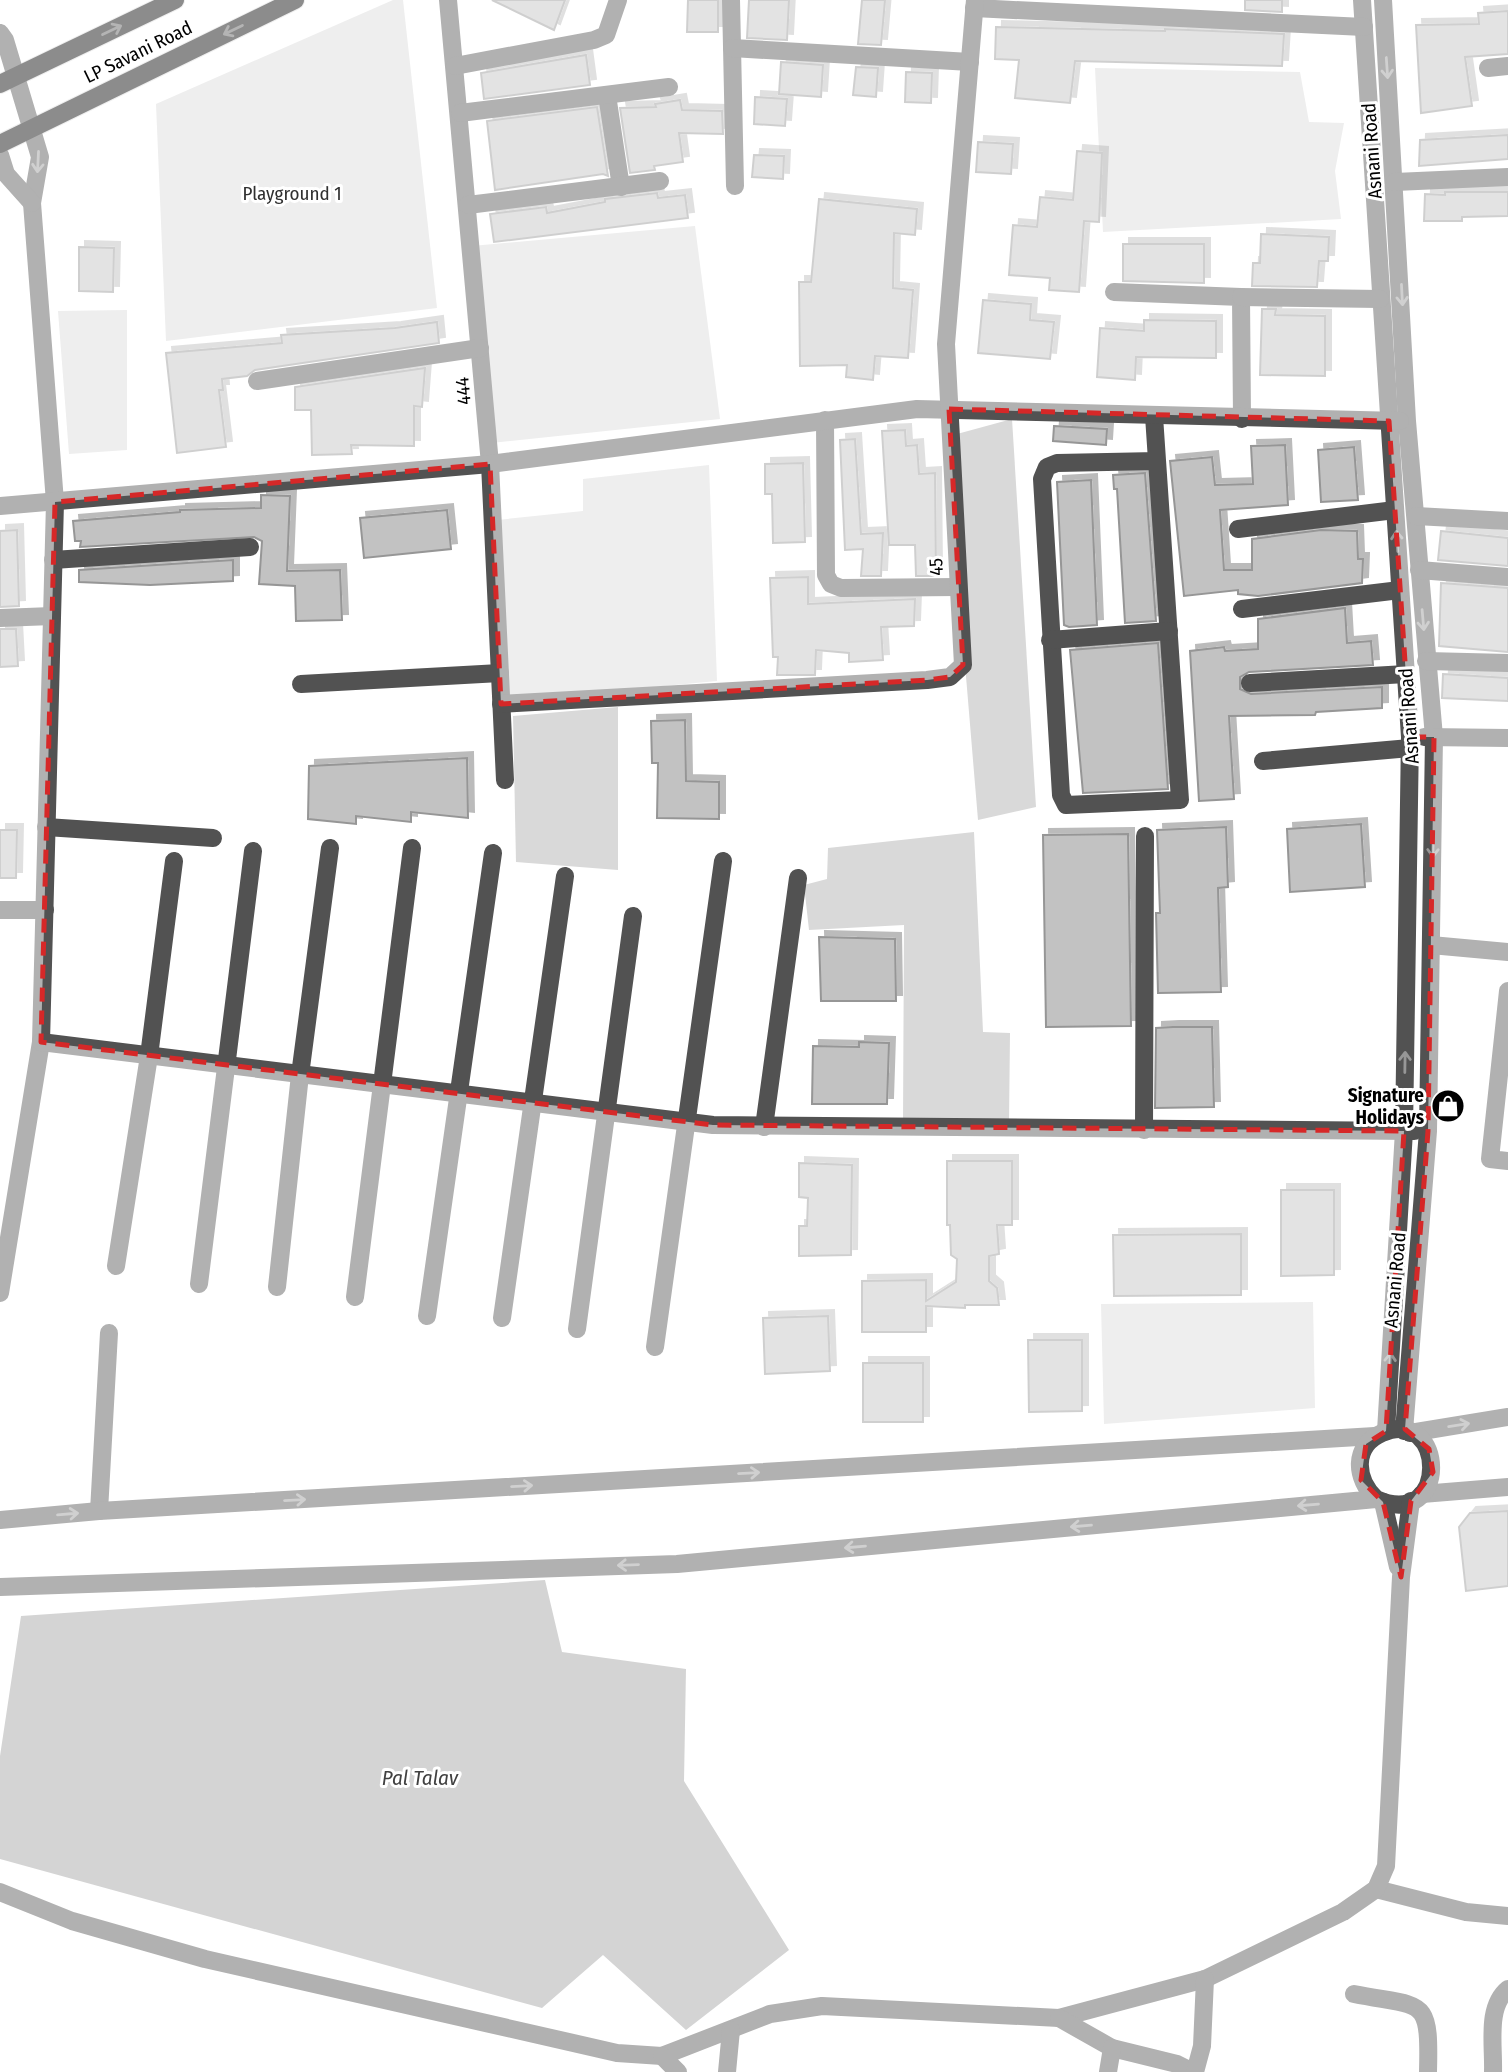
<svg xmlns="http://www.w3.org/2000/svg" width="1508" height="2072" font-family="'Fira Sans Condensed',sans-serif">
  <defs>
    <filter id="shadow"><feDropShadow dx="6" dy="-6" stdDeviation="0" flood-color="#0004"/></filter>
  </defs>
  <rect width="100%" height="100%" fill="#fff"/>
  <!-- green -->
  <g fill="#d9d9d9">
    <polygon points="393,0 403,0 437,308 166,341 156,104"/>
    <polygon points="1095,68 1300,72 1309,122 1344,123 1335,171 1341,219 1103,232"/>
    <polygon points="695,226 720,419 491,443 472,246"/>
    <polygon points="127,310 127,450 69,454 58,311"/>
    <polygon points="1012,419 1036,807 978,820 946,437"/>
    <polygon points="709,465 717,681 506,701 497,520 583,511 583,479"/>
    <polygon points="618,707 618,870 516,862 513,716"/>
    <polygon points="974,832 983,1032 1010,1033 1009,1123 903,1124 904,925 809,930 804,885 827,879 828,848"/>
    <polygon points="1313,1302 1315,1408 1104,1424 1101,1304"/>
  </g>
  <!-- water -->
  <polygon fill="#a0a0a0" points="545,1580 562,1652 686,1669 684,1781 789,1950 686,2030 603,1955 542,2008 0,1859 0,1756 21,1616"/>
  <!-- building -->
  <g fill="#c2c2c2" stroke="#969696" stroke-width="2" filter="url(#shadow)">
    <polygon points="492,0 565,0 554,30"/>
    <polygon points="688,0 718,0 718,32 687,32"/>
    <polygon points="749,0 789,0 787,40 747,38"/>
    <polygon points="862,0 885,0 881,45 858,44"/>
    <polygon points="1245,0 1282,0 1282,12 1245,10"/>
    <polygon points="1508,11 1508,54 1465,57 1472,106 1421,113 1416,25 1479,24 1478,13"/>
    <polygon points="996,27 1165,31 1165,29 1284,34 1282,66 1075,61 1070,103 1015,98 1019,60 995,59"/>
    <polygon points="586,55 590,85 484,99 481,73"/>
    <polygon points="781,62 823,65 821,97 779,94"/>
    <polygon points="856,67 878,68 876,97 853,95"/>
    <polygon points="906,72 932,73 931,103 905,102"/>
    <polygon points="755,97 787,99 785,126 754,124"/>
    <polygon points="680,100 682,110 722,111 723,134 679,133 683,162 654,166 655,170 630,173 620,108 656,107 655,104"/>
    <polygon points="597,107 608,176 603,174 495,190 487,121"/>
    <polygon points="1508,135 1508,159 1419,166 1420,140"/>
    <polygon points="978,142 1013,144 1011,174 976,172"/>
    <polygon points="1077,151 1102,153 1099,222 1084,221 1079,292 1049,290 1050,278 1009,275 1013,225 1037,227 1040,197 1073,200"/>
    <polygon points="754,155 784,156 783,179 752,177"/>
    <polygon points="1445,192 1508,192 1508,216 1462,217 1462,221 1424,221 1425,194 1445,195"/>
    <polygon points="657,193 658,198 685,195 688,218 494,242 490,214 546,207 547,213 605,202 605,199"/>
    <polygon points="819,199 917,209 915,235 894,233 893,288 913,290 908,358 875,356 873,380 846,377 847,365 800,366 799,282 811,282"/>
    <polygon points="1261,234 1329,237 1328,261 1319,261 1317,287 1252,286 1253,263 1260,263"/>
    <polygon points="1123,244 1204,244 1204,283 1123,281"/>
    <polygon points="79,247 114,248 113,292 79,291"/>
    <polygon points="983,300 1031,304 1030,320 1054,322 1050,359 978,353"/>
    <polygon points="1262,309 1276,309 1275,315 1325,316 1325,376 1260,375"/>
    <polygon points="1144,320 1216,321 1216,358 1136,357 1135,380 1097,377 1100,328 1144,331"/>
    <polygon points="437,322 439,343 255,370 247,376 222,379 223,390 219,390 226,447 177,453 166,353 282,343 281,335 395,328"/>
    <polygon points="425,368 422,407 414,406 414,446 351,445 352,454 312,455 311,410 295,410 295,387"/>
    <polygon points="1054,426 1107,429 1106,445 1053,441"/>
    <polygon points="905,430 906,446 917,445 919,474 935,473 936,576 916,576 915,545 889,545 882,431"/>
    <polygon points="855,439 861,534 883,533 881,576 861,576 863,549 845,550 840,440"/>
    <polygon points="1285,445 1288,505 1220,510 1224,570 1252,570 1252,539 1321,530 1357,531 1358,559 1363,559 1362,583 1258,596 1238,594 1238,590 1184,596 1170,461 1212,457 1215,485 1253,484 1251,446"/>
    <polygon points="1354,447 1358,500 1321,502 1318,450"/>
    <polygon points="803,463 805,542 773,543 772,494 765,494 765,464"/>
    <polygon points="1145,473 1156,621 1125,623 1117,489 1114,489 1113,475"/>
    <polygon points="1091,480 1097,625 1069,627 1064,625 1057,482"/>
    <polygon points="261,495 290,496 287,571 340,570 342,620 296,621 295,586 259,584 262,541 254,537 80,547 81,541 75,541 73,521 180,512 180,510 261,508"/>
    <polygon points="447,510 451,549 364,558 360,518"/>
    <polygon points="17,530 19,606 0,607 0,531"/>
    <polygon points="1441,531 1508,538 1508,566 1438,560"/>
    <polygon points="233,560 233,581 150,585 79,582 79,570"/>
    <polygon points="808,577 808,604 915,599 914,626 881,627 883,660 849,662 849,653 816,650 815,675 777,675 778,657 773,657 770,578"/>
    <polygon points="1441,583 1508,588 1508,652 1439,646"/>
    <polygon points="1345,608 1347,643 1371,641 1373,665 1249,672 1240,677 1240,689 1251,694 1382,687 1382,708 1316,712 1315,715 1229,716 1234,799 1199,801 1190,651 1224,647 1225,651 1258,649 1258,619"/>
    <polygon points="0,629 16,629 18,666 0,667"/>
    <polygon points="1158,643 1168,789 1083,793 1070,650"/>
    <polygon points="1443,674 1508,678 1508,701 1442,698"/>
    <polygon points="685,720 686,781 719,782 719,819 657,818 658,763 652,763 651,721"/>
    <polygon points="467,758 468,818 411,812 411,822 356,816 356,824 308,819 309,766"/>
    <polygon points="1361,824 1365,887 1290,892 1287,829"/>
    <polygon points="1226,827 1228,887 1218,888 1221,992 1158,993 1156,913 1160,913 1157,830"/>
    <polygon points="0,830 17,830 16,878 0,878"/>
    <polygon points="1128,834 1131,1026 1046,1027 1043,835"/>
    <polygon points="819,937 895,939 896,1001 821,1001"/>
    <polygon points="1173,1027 1212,1027 1214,1107 1155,1108 1156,1028"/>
    <polygon points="859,1042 889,1043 887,1104 812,1104 813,1046 859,1047"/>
    <polygon points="947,1161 1012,1161 1012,1225 997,1225 999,1254 989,1256 989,1281 997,1288 999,1305 965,1305 965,1308 926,1306 926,1332 862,1332 862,1281 926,1280 926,1301 956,1282 957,1259 951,1255 950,1225 947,1225"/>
    <polygon points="799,1163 852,1165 851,1255 799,1256 799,1226 807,1226 808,1198 799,1197"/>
    <polygon points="1281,1190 1334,1190 1334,1275 1281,1276"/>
    <polygon points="1241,1234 1241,1295 1114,1296 1113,1235"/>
    <polygon points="828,1316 830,1371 765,1374 763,1318"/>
    <polygon points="1028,1340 1082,1340 1082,1411 1029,1412"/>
    <rect x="863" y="1363" width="60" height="59"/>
    <polygon points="1508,1511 1508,1586 1466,1591 1459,1527 1470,1513"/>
  </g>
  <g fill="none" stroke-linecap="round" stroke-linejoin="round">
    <defs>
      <g id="major">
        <polyline points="0,84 175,0"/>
        <polyline points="0,144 295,0"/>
      </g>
    </defs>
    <!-- major casing -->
    <use href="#major" stroke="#dbdbdb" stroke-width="20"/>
    <!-- minor -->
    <g stroke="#525252" stroke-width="18">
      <polyline points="448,0 490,464 505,780"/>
      <polyline points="731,0 735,186"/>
      <polyline points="1362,0 1410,737 1404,1131 1386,1431"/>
      <polyline points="1383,0 1407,421 1434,737 1428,1131 1404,1431"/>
      <polyline points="974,8 1364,27"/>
      <polyline points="0,33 5,40 40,157 32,203 55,502 41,1042 0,1293"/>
      <polyline points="732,48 970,62"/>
      <polyline points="455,66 594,40 606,35 618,0"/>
      <polyline points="1488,68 1508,66"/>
      <polyline points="607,95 621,187"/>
      <polyline points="460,113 669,87"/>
      <polyline points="0,155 6,174 32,203"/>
      <polyline points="1395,182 1508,177"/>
      <polyline points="468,205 660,181"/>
      <polyline points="1114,292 1241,297 1242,419"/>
      <polyline points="1241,297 1380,299"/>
      <polyline points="257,381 480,348"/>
      <polyline points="1154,416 1180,800 1066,805 1061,795 1042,479 1047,467 1057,463 1157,461"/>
      <polyline points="825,420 826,575 831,584 841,588 958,587"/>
      <polyline points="0,506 490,464 917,409 1400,421"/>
      <polyline points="1416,516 1508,521"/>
      <polyline points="1238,529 1395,510"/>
      <polyline points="53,560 250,547"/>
      <polyline points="1419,570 1508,577"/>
      <polyline points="1242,609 1400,590"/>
      <polyline points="0,618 52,616"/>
      <polyline points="1050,640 1169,631"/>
      <polyline points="1426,661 1508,663"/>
      <polyline points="1250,683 1406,674"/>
      <polyline points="301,684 500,673"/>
      <polyline points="501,704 927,680 950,677 963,665 946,344 975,0"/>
      <polyline points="1424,737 1508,738"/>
      <polyline points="1263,761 1410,748"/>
      <polyline points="46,827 213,838"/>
      <polyline points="0,910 45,910"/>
      <polyline points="1431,945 1508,952"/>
      <polyline points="1508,991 1490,1159 1508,1161"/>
      <polyline points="41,1042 713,1125 1414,1131"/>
      <polyline points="764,1127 798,878"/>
      <polyline points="1144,1130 1145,836"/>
      <polyline points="116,1266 149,1056 174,861"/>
      <polyline points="199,1284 253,851"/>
      <polyline points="277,1287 300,1075 330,848"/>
      <polyline points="355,1297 412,848"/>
      <polyline points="427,1316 493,853"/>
      <polyline points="502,1318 565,876"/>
      <polyline points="577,1329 633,916"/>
      <polyline points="655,1347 723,861"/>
      <polyline points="1410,1433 1508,1417"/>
      <polyline points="1422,1494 1508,1487"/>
      <polyline points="1383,1502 1398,1567"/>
      <polyline points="99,1511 109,1333"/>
      <polyline points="0,1520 99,1511 1375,1436"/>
      <path d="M0,1587L677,1564L1376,1499C1451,1532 1446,1405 1382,1433C1352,1446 1355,1479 1376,1499"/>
      <polyline points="1376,1889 1466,1912 1508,1916"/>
      <polyline points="0,1892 72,1921 205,1959 617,2053 662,2056 770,2014 822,2006 1059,2018 1205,1979 1343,1912 1376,1889 1386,1866 1401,1577 1411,1501"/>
      <path d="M1354,1994C1424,2008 1430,1995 1428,2072"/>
      <polyline points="1059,2018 1112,2048 1177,2064 1193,2072"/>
      <polyline points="662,2056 678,2072"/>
      <polyline points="727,2072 731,2030"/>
      <polyline points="1108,2072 1112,2048"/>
      <polyline points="1195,2072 1202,2046 1205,1979"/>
      <path d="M1493,2072C1494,2045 1486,2007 1508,1989"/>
    </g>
    <!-- major -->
    <use href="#major" stroke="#000" stroke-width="18"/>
  </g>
  <!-- one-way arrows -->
  <defs><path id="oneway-shaft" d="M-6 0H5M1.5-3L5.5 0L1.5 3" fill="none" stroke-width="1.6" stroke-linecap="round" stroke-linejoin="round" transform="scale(1.75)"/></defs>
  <g stroke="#595959">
    <use href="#oneway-shaft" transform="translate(112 30) rotate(-26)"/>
    <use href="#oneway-shaft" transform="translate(233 30) rotate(154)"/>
  </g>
  <g stroke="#979797">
    <use href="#oneway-shaft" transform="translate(1387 68) rotate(86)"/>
    <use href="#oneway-shaft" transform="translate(38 162) rotate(93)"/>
    <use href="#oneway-shaft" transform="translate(1402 295) rotate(87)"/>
    <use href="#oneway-shaft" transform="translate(1397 541) rotate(-94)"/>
    <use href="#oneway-shaft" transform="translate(1423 620) rotate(85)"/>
    <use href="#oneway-shaft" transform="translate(1433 847) rotate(91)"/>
    <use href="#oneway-shaft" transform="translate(1405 1062) rotate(-89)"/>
    <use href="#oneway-shaft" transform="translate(1390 1363) rotate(-87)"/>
    <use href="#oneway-shaft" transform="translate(1459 1425) rotate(-9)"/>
    <use href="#oneway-shaft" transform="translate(749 1473) rotate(-3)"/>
    <use href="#oneway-shaft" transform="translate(522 1486) rotate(-3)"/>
    <use href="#oneway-shaft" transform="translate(295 1500) rotate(-3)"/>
    <use href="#oneway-shaft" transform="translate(1308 1505) rotate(175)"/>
    <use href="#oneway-shaft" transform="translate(68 1514) rotate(-5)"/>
    <use href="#oneway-shaft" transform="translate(1081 1526) rotate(175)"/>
    <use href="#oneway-shaft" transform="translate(855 1547) rotate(175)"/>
    <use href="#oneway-shaft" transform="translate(628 1565) rotate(178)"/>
  </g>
  <!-- marked area -->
  <path d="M0 0H1508V2072H0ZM949,409L1389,421L1410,737H1434L1428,1131L1405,1429L1429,1449L1433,1472L1411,1501L1401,1577L1383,1502L1361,1480L1366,1444L1386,1431L1404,1131L713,1125L41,1042L55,502L490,464L501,704L927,680L950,677L963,665Z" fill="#fff" fill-opacity=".55" fill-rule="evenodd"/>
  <path fill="none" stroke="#d62828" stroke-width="5" stroke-dasharray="14 9" stroke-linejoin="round" d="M949,409L1389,421L1410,737H1434L1428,1131L1405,1429L1429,1449L1433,1472L1411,1501L1401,1577L1383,1502L1361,1480L1366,1444L1386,1431L1404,1131L713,1125L41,1042L55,502L490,464L501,704L927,680L950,677L963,665Z"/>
  <!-- icons -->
  <defs>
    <symbol id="shop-disc" viewBox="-11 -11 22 22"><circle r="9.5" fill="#000" stroke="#fff"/><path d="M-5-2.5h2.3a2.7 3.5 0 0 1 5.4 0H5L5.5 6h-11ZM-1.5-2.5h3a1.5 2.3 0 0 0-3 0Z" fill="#fff"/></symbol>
  </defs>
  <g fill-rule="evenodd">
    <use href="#shop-disc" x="1429" y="1087" width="38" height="38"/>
  </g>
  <g text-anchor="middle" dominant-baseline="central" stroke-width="6" stroke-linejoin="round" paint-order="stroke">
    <!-- street labels -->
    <g font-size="19" fill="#000" stroke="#fff">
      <text transform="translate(138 52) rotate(-26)">LP Savani Road</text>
      <text transform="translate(1372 151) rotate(-94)">Asnani Road</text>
      <text transform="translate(463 391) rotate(-95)">444</text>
      <text transform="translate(936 567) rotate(-93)">45</text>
      <text transform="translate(1409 716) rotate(-94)">Asnani Road</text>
      <text transform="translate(1395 1280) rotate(-85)">Asnani Road</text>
    </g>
    <!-- park labels -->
    <g font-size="19" fill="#303030" stroke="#fff">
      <text x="292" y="193">Playground 1</text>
    </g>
    <!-- poi labels -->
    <g font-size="19" font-weight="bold" fill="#000" stroke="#fff" text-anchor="end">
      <text x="1424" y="1095">Signature<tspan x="1424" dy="22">Holidays</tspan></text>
    </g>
    <!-- water labels -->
    <g font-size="21" font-style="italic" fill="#414141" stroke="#fff">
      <text x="420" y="1778">Pal Talav</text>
    </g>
  </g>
</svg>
